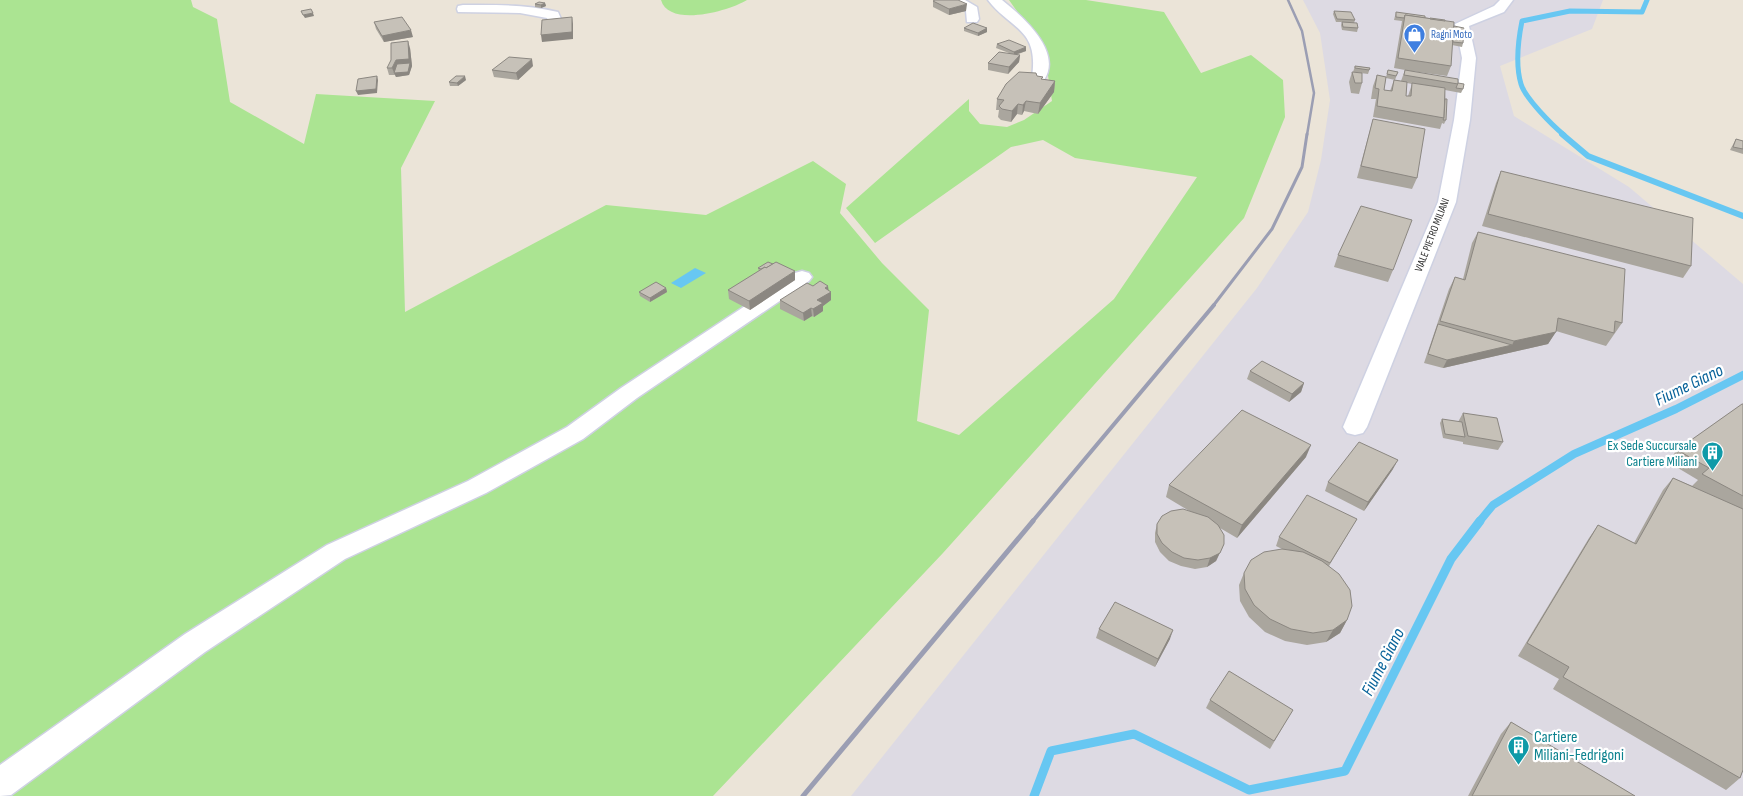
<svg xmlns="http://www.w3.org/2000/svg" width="1743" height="796" font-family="'Sofia Sans Condensed',sans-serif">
  <rect width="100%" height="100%" fill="#ebe4d8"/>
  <!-- industrial -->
  <polygon fill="#dddae3" points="1303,0 1603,0 1592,29 1500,66 1514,116 1629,187 1743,284 1743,796 851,796 1257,288 1308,212 1321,160 1330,100 1320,33"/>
  <!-- green -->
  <g fill="#abe492">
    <polygon points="0,0 191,0 193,7 217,19 230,102 304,144 316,94 435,101 401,168 405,312 606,205 706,215 813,161 846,184 840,213 882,263 929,310 917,421 959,435 1114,299 1197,177 1075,158 1043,140 1011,147 875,243 846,208 969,99 969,111 980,124 1007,127 1024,120 1052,101 1044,50 1009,0 1086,0 1164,12 1201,73 1251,55 1283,80 1285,117 1244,218 943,553 713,796 0,796"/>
    <path d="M661,0H747C729,11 669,28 661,0Z"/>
  </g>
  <!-- water -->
  <polygon fill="#67c7f2" points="695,268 706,273 681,288 671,283"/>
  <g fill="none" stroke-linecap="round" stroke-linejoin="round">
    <!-- stream-far3 -->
    <path stroke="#67c7f2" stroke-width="5" d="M1564,135C1552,125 1525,98 1521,84C1515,64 1518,41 1522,21L1570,11L1642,12L1647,0"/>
    <!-- stream-far2 -->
    <polyline stroke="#67c7f2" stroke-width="6" points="1562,134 1588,156 1743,216"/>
    <!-- stream-far1 -->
    <polyline stroke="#67c7f2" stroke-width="8" points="1479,522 1493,505 1574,454 1676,409 1743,375"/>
    <!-- stream -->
    <polyline stroke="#67c7f2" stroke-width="9" points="1034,796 1051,751 1134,734 1249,790 1345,771 1451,559 1480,521"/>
    <defs>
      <g id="street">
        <polygon points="951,0 965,0 977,7 979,19 977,22 967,22 966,11"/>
        <path d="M988,0H1002C1022,16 1063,51 1044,80L1039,81L1032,77C1039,28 1011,30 988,0Z"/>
        <polygon points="1500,0 1513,0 1504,12 1469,26 1476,58 1470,120 1456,202 1367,427 1363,433 1355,435 1347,433 1343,427 1438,202 1454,120 1462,58 1455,24 1494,6"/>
        <path d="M463,5C495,5 526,4 558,12L562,21L555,25L550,24L547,18L520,13L458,12L457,9L458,6Z"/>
        <polygon points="802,271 809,273 812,277 809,281 637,398 583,439 486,493 345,559 205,652 11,795 0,796 0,765 185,634 327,545 468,481 567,427 621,388 795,273"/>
      </g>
    </defs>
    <!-- street casing -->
    <use href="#street" stroke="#ced1e2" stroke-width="3"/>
    <!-- street -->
    <use href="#street" fill="#fff" fill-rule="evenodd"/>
    <!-- rail-far3 -->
    <polyline stroke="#9b9eb3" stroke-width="2.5" points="1288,0 1302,31 1314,93 1307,135"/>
    <!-- rail-far2 -->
    <polyline stroke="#9b9eb3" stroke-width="3" points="1213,306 1272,229 1302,167 1307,134"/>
    <!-- rail-far1 -->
    <polyline stroke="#9b9eb3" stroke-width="4" points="1032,522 1214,305"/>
    <!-- rail -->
    <polyline stroke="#9b9eb3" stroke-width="5" points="803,796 1033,521"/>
  </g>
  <!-- wall -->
  <g fill="#aaa69e" fill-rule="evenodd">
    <polygon points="933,1 966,11 949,15 933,7"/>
    <polygon points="545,3 546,6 541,8 535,7 535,4"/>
    <polygon points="1334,11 1355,20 1354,23 1358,28 1357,32 1342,30 1341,25 1342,22 1336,22 1333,14"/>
    <path d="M1396,12L1445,21L1454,26L1463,43L1462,47L1452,45L1451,66L1447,76L1411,71L1458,83L1463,89L1461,93L1445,90L1446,120L1444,124L1442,123L1440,129L1373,117L1376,99H1371L1373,86L1377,75L1386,77L1388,70L1398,72L1395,80L1386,78L1384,90L1390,91L1394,80L1401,81L1405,70L1394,68L1402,21L1394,20ZM1407,83L1412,84L1408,96H1406Z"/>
    <polygon points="374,22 413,37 384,42 376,29"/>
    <polygon points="964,28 987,28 987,32 978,36 964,31"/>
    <polygon points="997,44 1026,51 1016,55 1020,55 1019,62 1008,74 988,70 988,63 1009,53 996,48"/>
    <polygon points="410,48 412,66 409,75 396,77 395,75 389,75 387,68"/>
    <polygon points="533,66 518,80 494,77 492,70"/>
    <polygon points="1355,66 1370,68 1368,74 1353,72"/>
    <polygon points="1352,72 1362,83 1359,94 1351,93 1349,82"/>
    <polygon points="1037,76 1043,77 1042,79 1055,81 1054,92 1038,114 1024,111 1022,115 1017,114 1011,122 1001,120 998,117 999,110 996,110 997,99"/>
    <polygon points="466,80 458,86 450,86 449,82"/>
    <polygon points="1373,119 1417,178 1412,189 1357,178 1370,130"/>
    <polygon points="1736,139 1743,141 1743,154 1730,150"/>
    <polygon points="1501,171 1691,266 1683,278 1482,226 1496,183"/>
    <polygon points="1478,232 1622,323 1606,346 1556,331 1548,344 1443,368 1424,363 1449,289 1455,277 1463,279 1472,243"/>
    <polygon points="1338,255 1393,270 1388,282 1334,267"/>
    <polygon points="758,268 795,280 750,310 729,299 728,290 759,271"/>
    <polygon points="813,286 828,290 831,300 823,306 823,311 814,317 812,316 804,321 780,309 780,300"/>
    <polygon points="666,288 667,292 650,302 640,296 639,292"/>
    <polygon points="1250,371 1304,383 1301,392 1289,402 1247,379"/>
    <polygon points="1743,404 1743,770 1740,778 1726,790 1553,689 1559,679 1518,656 1589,538 1598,525 1634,543 1663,490 1673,478 1692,486 1698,480 1668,462 1677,450"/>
    <polygon points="1463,413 1503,442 1498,450 1463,444 1463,442 1443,438 1440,423 1442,419 1458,422"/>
    <polygon points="1306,457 1237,538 1220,528 1224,544 1216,561 1207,567 1195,569 1181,566 1169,561 1160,552 1155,542 1155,533 1157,524 1191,512 1166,497 1169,485"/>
    <polygon points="1393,469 1364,511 1325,491 1328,482"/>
    <polygon points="1357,519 1352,527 1329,566 1347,620 1340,633 1326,642 1307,645 1285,641 1265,632 1249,617 1240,601 1239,585 1244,573 1282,549 1276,546 1279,537"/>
    <polygon points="1099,629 1170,639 1155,667 1096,638"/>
    <polygon points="1210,700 1288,718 1270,749 1206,708"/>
    <polygon points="1511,722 1635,796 1468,796 1501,734"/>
  </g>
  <!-- shaded-wall -->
  <g fill="#8b8781">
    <polygon points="545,3 546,6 541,8 541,5"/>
    <polygon points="967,4 966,11 949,15 949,9"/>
    <polygon points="313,13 314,16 305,18 303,15"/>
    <polygon points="572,17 573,24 573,39 542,42 541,35"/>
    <polygon points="987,28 987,32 978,36 978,33"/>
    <polygon points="411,30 413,37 384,42 382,36"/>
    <polygon points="408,41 410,48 412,66 409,75 396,77 392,68 396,60"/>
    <polygon points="1026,47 1026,51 1014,55 1014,52"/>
    <polygon points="1020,55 1019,62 1008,74 1009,67"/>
    <polygon points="532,59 533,66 518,80 516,73"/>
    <polygon points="377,76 378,80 377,93 358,95 356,91"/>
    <polygon points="465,76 466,80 458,86 457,83"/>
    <polygon points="1055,81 1054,92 1038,114 1040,103"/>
    <polygon points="1026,101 1024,111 1022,115 1023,105"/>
    <polygon points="1018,104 1017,114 1011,122 1012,111"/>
    <polygon points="795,271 795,280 750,310 749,301"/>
    <polygon points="828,286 829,293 831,292 831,300 823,306 823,311 814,317 813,309 817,300 825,288"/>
    <polygon points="666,288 667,292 650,302 650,298"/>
    <polygon points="811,308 812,316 804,321 803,313"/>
    <polygon points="1556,332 1548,344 1443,368 1447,360 1512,345 1514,341"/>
    <polygon points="1304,383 1301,392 1289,402 1292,394"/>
    <polygon points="1311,445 1306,457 1237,538 1242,525"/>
    <polygon points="1398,460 1393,469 1364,511 1368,502"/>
    <polygon points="1224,544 1216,561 1207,567 1210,558"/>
    <polygon points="1347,620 1340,633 1326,642 1333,630"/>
    <polygon points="1173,630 1170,639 1155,667 1158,659"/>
  </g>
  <!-- building -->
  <g fill="#c6c1b8" stroke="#8b8781">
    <polygon points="935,0 958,0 967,4 949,9 933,1"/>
    <polygon points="539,2 545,3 541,5 535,4"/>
    <polygon points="311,9 313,13 303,15 301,11"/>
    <polygon points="1334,11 1351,12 1355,20 1337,19"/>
    <polygon points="1396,12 1425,16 1425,18 1405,15 1404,18 1396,17"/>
    <polygon points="1405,15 1454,22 1451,66 1398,58"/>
    <polygon points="402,17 411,30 382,36 374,22"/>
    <polygon points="572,17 572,32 541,35 542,20"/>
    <polygon points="1430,18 1445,20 1445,21 1430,19"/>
    <polygon points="1342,22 1357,23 1358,28 1343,27"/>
    <polygon points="973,23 987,28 978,33 964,28"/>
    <polygon points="1454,26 1464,28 1463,43 1453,42"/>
    <polygon points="1009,40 1026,47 1014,52 997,44"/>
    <polygon points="408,41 409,59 396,60 392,68 387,68 391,60 391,43"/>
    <polygon points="999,52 1020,55 1009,67 988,63"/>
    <polygon points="509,57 532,59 516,73 492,70"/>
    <polygon points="410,63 408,72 394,73 397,64"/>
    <polygon points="1355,66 1370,68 1369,70 1355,68"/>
    <polygon points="1388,70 1398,72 1396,76 1387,74"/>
    <polygon points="1405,70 1458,79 1458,84 1404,75"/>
    <polygon points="1019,72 1036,73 1037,76 1043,77 1041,79 1055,81 1040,103 1026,101 1023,105 1018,104 1012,111 1002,109 999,106 1004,100 997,99 1006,84"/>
    <polygon points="1352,72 1362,73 1362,83 1355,83"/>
    <polygon points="1377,75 1386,77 1384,90 1392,91 1394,80 1407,82 1406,96 1411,96 1412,83 1445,88 1444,118 1377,106 1379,89 1375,88"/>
    <polygon points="377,76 376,89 356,91 358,79"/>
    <polygon points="456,76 465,76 457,83 449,82"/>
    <polygon points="1458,83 1464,84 1463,89 1456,88"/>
    <polygon points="1445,99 1447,99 1446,120 1443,120 1444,118"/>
    <polygon points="1373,119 1425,129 1417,178 1361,166"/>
    <polygon points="1736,139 1743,141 1743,149 1733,147"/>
    <polygon points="1501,171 1693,218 1691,266 1488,214"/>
    <polygon points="1361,206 1412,220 1393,270 1338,255"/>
    <polygon points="1478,232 1625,269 1622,323 1615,321 1614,333 1558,318 1556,332 1514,341 1440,321 1455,277 1465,280"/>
    <polygon points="768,262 773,264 766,268 765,267 761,269 758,268"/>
    <polygon points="776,262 795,271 749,301 728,290 765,267 766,268"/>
    <polygon points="820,281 828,286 825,288 831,292 817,300 823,303 813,309 811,308 803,313 780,300 807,283 813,286"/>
    <polygon points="656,282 666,288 650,298 639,292"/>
    <polygon points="1438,324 1512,345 1447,360 1428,354"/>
    <polygon points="1262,361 1304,383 1292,394 1250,371"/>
    <polygon points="1742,404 1743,404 1743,496 1702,474 1709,468 1677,450"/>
    <polygon points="1242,410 1311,445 1242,525 1169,485"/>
    <polygon points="1463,413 1497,418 1503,442 1468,436"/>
    <polygon points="1442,419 1462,422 1465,437 1445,434"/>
    <polygon points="1359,442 1398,460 1368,502 1328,482"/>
    <polygon points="1673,478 1743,509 1743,770 1740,778 1563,677 1569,667 1527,643 1598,525 1636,544"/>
    <polygon points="1307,495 1357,519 1330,563 1279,537"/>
    <polygon points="1183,509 1208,517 1218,525 1224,535 1224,544 1220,553 1210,558 1198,560 1184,558 1172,552 1162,543 1157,534 1157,524 1162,516 1171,511"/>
    <polygon points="1282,549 1303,552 1322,561 1339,574 1350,590 1352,606 1347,620 1333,630 1313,633 1291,629 1270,619 1254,605 1245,589 1244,573 1251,560 1264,552"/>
    <polygon points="1115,602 1173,630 1158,659 1099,629"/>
    <polygon points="1229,671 1293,710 1274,741 1210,700"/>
    <polygon points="1511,722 1635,796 1472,796"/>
  </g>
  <!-- icons -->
  <defs>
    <symbol id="shop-pin" viewBox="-11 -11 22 30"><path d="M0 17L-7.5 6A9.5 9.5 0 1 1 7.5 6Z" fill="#3f7fe0" stroke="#fff"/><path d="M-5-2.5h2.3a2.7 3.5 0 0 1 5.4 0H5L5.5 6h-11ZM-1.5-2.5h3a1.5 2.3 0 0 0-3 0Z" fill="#fff"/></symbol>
    <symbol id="building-pin" viewBox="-11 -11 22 30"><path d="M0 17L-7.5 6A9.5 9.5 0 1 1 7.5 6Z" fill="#0f9aa8" stroke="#fff"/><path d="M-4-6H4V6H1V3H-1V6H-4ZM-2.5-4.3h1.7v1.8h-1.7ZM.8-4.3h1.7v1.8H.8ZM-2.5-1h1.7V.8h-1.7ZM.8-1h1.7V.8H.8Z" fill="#fff"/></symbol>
  </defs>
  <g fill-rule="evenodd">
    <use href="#shop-pin" x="1402" y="22" width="25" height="34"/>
    <use href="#building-pin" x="1700" y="440" width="25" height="34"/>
    <use href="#building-pin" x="1506" y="734" width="25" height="34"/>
  </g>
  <g text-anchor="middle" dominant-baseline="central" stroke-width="4.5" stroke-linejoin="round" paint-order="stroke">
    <!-- far-shop labels -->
    <g font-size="11" fill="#366cbe" stroke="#fff" text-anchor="start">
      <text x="1431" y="34">Ragni Moto</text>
    </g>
    <!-- far-street labels -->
    <g font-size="11" fill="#282828" stroke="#fff">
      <text transform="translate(1432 235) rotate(-69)">VIALE PIETRO MILIANI</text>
    </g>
    <!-- culture labels -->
    <g font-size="14" fill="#0d838f" stroke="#fff" text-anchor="end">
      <text x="1697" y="445">Ex Sede Succursale<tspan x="1697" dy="16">Cartiere Miliani</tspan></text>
    </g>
    <!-- near-culture labels -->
    <g font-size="16" fill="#0d838f" stroke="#fff" text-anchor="start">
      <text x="1534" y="737">Cartiere<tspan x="1534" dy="18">Miliani-Fedrigoni</tspan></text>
    </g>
    <!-- near-water labels -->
    <g font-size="18" font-style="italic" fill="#09639a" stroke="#fff">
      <text transform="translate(1689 385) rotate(-26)">Fiume Giano</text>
      <text transform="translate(1383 662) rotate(-63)">Fiume Giano</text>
    </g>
  </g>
</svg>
